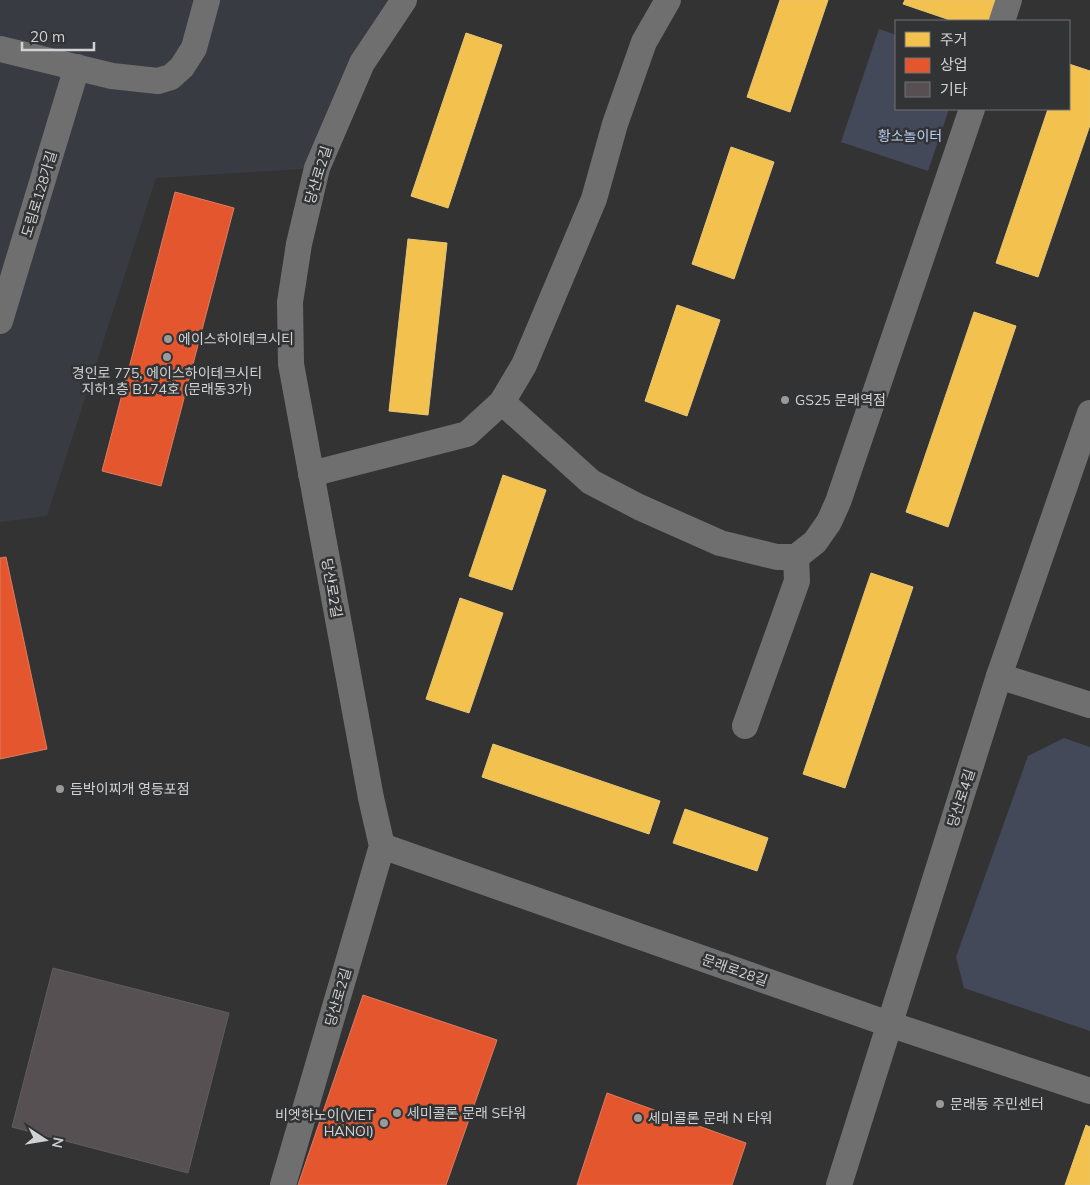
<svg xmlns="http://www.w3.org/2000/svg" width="1090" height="1185" font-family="Mulish,'Noto Sans KR',sans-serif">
  <rect width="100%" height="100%" fill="#333334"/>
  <!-- built -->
  <polygon fill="#393b42" points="0,0 404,0 317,168 156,178 47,516 0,522"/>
  <!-- green -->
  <g fill="#434959">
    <polygon points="879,29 896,35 896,109 949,109 928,171 841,142"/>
    <polygon points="1064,738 1090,747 1090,1031 964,988 956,957 1028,756"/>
  </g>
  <!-- homes -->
  <g fill="#f2c14e" stroke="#e8c676">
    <polygon points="780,0 828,0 790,112 747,97"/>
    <polygon points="905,0 997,0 990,21 953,21 903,4"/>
    <polygon points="466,33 502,45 448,208 411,196"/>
    <polygon points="1069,64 1090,71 1090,125 1038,277 996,263 1048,109 1069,109"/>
    <polygon points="731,147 774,162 734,279 692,264"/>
    <polygon points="408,239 447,243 428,415 389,411"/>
    <polygon points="677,305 720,320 687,416 645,401"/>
    <polygon points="974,312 1016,326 948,527 906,512"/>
    <polygon points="503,475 546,490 512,590 469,576"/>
    <polygon points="871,573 913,587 845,788 803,774"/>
    <polygon points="460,598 503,613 469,713 426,699"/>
    <polygon points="493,744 660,801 649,834 482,777"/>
    <polygon points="685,809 768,838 757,871 673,843"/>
    <polygon points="1086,1125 1090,1127 1090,1185 1065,1185"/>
  </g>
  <!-- shops -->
  <g fill="#e4572e" stroke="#de7c60">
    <polygon points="175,192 234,208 161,486 102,471"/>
    <polygon points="6,557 47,749 0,759 0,558"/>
    <polygon points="363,995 497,1040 446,1185 298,1185"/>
    <polygon points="607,1093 746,1143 732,1185 577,1185"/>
  </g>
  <!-- building -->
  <polygon fill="#565053" stroke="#5e5e5e" points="53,968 229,1013 188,1173 12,1127"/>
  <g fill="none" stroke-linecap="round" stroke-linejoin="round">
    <!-- minor -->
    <g stroke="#706f70" stroke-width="26">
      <polyline points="1002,21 1009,0"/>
      <polyline points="0,49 112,76 158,81 171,77 182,67 194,48 207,0"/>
      <polyline points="0,321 77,67"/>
      <polyline points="502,402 591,482 639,507 720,543 777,557 796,557 815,542 829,522 838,502 972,109"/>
      <polyline points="311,474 467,434 502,402 524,365 594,199 615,124 644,42 668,0"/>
      <polyline points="999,676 1090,705"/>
      <polyline points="745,726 797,581 796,557"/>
      <polyline points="382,846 889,1024 1090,1091"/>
      <polyline points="283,1185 382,846 371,798 291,364 290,302 299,244 317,168 362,63 404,0"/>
      <polyline points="839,1185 999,676 1090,413"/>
    </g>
  </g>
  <!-- markers -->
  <g fill="#9a9a9b" stroke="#323335" stroke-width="2">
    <circle cx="168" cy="339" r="5"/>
    <circle cx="167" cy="357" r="5"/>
    <circle cx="785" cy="400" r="5"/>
    <circle cx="60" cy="789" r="5"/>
    <circle cx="940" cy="1104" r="5"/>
    <circle cx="397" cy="1113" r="5"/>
    <circle cx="638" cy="1118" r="5"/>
    <circle cx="384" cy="1123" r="5"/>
  </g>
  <g text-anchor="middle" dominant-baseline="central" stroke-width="5" stroke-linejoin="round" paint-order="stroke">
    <!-- park labels -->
    <g font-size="14" fill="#bcccf6" stroke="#323335">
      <text x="910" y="136">황소놀이터</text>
    </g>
    <!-- street labels -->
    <g font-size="14" fill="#d1d2d3" stroke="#323335">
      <text transform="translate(318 175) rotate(-73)">당산로2길</text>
      <text transform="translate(39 194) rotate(-73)">도림로128가길</text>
      <text transform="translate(332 588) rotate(80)">당산로2길</text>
      <text transform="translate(961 798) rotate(-72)">당산로4길</text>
      <text transform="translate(735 970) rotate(19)">문래로28길</text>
      <text transform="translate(338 997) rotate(-74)">당산로2길</text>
    </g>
    <!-- poi labels -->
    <g font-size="14" fill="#d1d2d3" stroke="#323335" text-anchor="start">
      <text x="178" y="339">에이스하이테크시티</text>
      <text x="167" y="373" text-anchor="middle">경인로 775, 에이스하이테크시티<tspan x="167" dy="16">지하1층 B174호 (문래동3가)</tspan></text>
      <text x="795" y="400">GS25 문래역점</text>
      <text x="70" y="789">듬박이찌개 영등포점</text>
      <text x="950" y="1104">문래동 주민센터</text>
      <text x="407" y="1113">세미콜론 문래 S타워</text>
      <text x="374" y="1115" text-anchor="end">비엣하노이(VIET<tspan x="374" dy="16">HANOI)</tspan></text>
      <text x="648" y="1118">세미콜론 문래 N 타워</text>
    </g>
  </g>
  <!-- legend -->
  <rect x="895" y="20" width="175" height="90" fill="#323335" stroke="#727374"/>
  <rect x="905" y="32" width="25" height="15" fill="#f2c14e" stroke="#727374"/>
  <text x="940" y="45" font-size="15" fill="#d1d2d3">주거</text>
  <rect x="905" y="58" width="25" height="15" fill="#e4572e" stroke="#727374"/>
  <text x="940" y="70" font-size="15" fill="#d1d2d3">상업</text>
  <rect x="905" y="82" width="25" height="15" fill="#565053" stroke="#727374"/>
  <text x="940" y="95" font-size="15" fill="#d1d2d3">기타</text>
  <!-- north arrow -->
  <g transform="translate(45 1140) rotate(102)" stroke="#323335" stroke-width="4" paint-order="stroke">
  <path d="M0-4L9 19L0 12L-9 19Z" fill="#d1d2d3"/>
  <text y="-8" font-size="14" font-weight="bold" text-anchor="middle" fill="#d1d2d3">N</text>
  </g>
  <!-- scale -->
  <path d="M22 42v8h72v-8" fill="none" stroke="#d1d2d3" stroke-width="2.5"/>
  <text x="30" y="42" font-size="15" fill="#d1d2d3" stroke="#323335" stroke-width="4" paint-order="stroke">20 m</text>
</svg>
